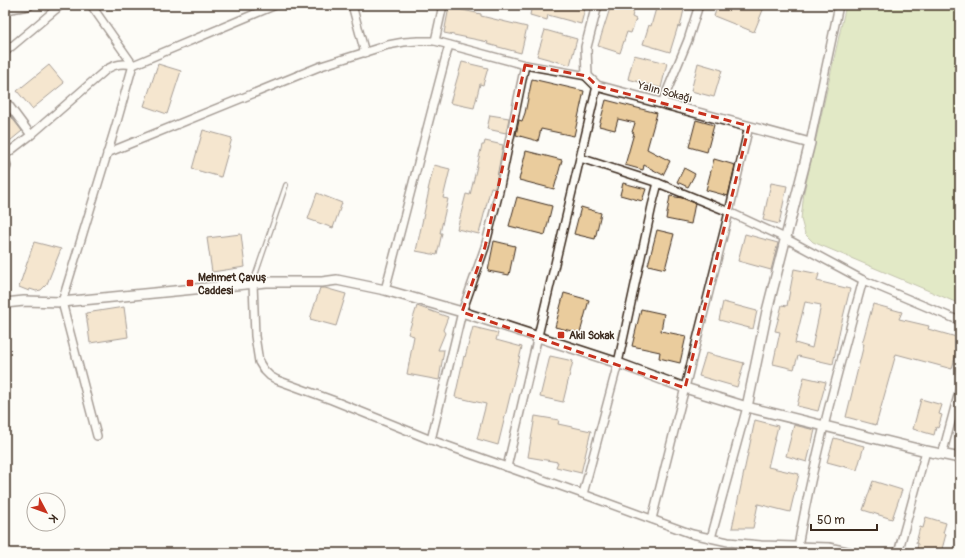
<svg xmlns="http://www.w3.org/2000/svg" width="965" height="558" font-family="Pangolin,sans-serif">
  <rect width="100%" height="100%" fill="#fdfcf7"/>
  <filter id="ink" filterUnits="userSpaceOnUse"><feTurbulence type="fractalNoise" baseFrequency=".025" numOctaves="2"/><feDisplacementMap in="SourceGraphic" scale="8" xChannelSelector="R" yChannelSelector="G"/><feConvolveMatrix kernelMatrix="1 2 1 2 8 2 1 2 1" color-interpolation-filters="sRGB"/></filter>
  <g filter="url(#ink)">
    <!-- green -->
    <polygon fill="#c0d389" stroke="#7e7e54" points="846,5 960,5 960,304 813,242 805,234 801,219 804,192"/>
    <!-- building -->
    <g fill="#eacc9d" stroke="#3b2a1e" fill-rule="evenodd">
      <polygon points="532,5 586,5 581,24 548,15 547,20 530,15"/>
      <polygon points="611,5 635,5 632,17 636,19 631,33 627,32 620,53 598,46"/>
      <polygon points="657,5 685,5 680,27 678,26 670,52 643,44 649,25 651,26"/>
      <polygon points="718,5 765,5 754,32 714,16"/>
      <polygon points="449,7 481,14 481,16 527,27 521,53 487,44 488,42 444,33"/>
      <polygon points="545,30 577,39 570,65 537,56"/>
      <polygon points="634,55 667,63 661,88 628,79"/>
      <polygon points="462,62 488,68 483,85 480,84 474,108 450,103"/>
      <polygon points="698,63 722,70 714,97 691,91"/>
      <polygon points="158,64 181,71 167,114 144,106"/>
      <polygon points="49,65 64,83 32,109 17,91"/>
      <polygon points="532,79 584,91 574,136 541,129 538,141 516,135 519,120 522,121 525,113"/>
      <polygon points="606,100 657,113 647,149 670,161 663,175 644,165 643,170 625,165 634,133 632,132 635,123 618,119 615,130 599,126"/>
      <polygon points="5,109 22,131 5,145"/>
      <polygon points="490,115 509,118 506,133 487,129"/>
      <polygon points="696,120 714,125 707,152 689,147"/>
      <polygon points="203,130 232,138 221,177 192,169"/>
      <polygon points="485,141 503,145 495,188 491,187 479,234 457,229 466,194 470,195 482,145 484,145"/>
      <polygon points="526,151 562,160 554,189 519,180"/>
      <polygon points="714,159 735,165 728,196 706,190"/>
      <polygon points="434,165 450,169 443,198 448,199 440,233 442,233 437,255 416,251 429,190 428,190"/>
      <polygon points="684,168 695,174 688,187 677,182"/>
      <polygon points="623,183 646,189 642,201 620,195"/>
      <polygon points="771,183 787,186 779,224 763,220"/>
      <polygon points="317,193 342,203 333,228 308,219"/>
      <polygon points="670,196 682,198 695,203 691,224 666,219"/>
      <polygon points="517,197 552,206 545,235 509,226"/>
      <polygon points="581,207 601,213 595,239 574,234"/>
      <polygon points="657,230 674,234 665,269 648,265"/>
      <polygon points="241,234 245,267 212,272 207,238"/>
      <polygon points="745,234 778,243 771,270 738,261"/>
      <polygon points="494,241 515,246 509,275 488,271"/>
      <polygon points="34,242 61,249 47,284 41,290 36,291 30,289 29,291 19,287"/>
      <path d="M794,269L819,274L817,281L850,289L840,329L833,364L798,356L794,369L773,364L780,332L775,331L782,305L787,306ZM805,302L821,305L812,348L795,343Z"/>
      <polygon points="320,288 325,288 346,294 336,326 310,319"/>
      <polygon points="564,293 589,300 580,333 555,327"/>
      <polygon points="723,302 757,311 753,329 719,320"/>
      <polygon points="873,304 902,312 899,319 929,326 928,329 960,338 952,369 896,354 876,425 846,417 864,344 862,344"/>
      <polygon points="417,306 448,317 443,330 445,333 438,350 444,350 439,380 407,374 414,336 408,334"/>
      <polygon points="124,307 128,337 90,343 86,313"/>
      <polygon points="641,309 664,314 661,331 686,336 680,363 659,358 660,352 632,346"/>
      <polygon points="473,327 498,333 496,340 522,347 498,445 477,439 486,404 455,397 464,356 465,357"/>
      <polygon points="706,353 744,363 737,387 699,376"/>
      <polygon points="550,356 573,361 563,402 540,397"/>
      <polygon points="804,377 826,382 818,411 797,406"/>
      <polygon points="921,399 942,405 939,414 942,415 938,428 936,427 934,435 913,429"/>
      <polygon points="535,416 559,420 558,424 591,431 581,473 556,467 558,462 528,457"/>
      <polygon points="755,420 778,426 768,467 799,474 790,512 758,504 753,528 732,528"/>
      <polygon points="794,425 815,430 807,462 786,456"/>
      <polygon points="834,438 864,446 857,470 827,462"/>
      <polygon points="873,481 902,490 892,519 863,510"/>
      <polygon points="926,517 946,523 943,533 946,534 941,553 916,553 918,544 916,543 920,527 923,528"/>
    </g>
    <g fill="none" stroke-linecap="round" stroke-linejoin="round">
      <defs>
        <polyline id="service" points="253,282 286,185"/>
        <g id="minor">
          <polyline points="91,5 133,65 116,125 62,302 97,436"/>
          <polyline points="352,5 365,53"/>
          <polyline points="435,41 443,5"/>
          <polyline points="5,52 61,5"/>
          <polyline points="5,100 31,135"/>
          <polyline points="662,103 688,40 699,5"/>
          <polyline points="810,143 839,5"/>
          <polyline points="107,153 321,66 388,45 404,42 418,41 435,41 525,65 587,76"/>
          <path d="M5,155L31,135L107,69C116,64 122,63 133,65L276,5"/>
          <polyline points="5,158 7,166 5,172"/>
          <polyline points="580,158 658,183 729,212 785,238 863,280 960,321"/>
          <polyline points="253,283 255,336 259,362 264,370 270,376 277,380 332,400 431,440 583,494 692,534 728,542 761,545 829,547 856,553"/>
          <path d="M385,290C407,208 427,126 449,45"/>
          <polyline points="431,440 462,312 485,247 498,196 525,65"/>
          <polyline points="942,455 960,388"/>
          <path d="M507,467C538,340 566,213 597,86"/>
          <polyline points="583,494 618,363 652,206 658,183"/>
          <polyline points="652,519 729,212 749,126"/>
          <polyline points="711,538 747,407"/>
          <path d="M798,546C814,456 839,368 863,280"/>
          <polyline points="898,553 926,451"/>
        </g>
        <g id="tertiary">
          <polyline points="597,5 586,47 587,76 597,86 810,143 767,311 747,407"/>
          <polyline points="5,9 29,5"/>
          <polyline points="5,303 24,301 62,302 266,282 322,282 337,280 385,290 462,312 618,363 685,388 747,407 926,451 960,458"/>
        </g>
      </defs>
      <!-- service casing -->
      <use href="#service" stroke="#3b2a1e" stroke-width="6"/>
      <!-- minor casing -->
      <use href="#minor" stroke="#3b2a1e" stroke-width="10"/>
      <!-- tertiary casing -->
      <use href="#tertiary" stroke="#3b2a1e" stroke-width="12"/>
      <!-- service -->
      <use href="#service" stroke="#fdfcf7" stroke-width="3.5"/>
      <!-- minor -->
      <use href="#minor" stroke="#fdfcf7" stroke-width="7"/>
      <!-- tertiary -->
      <use href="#tertiary" stroke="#fdfcf7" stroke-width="9"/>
    </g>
  </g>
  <!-- marked area -->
  <path d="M0 0H965V558H0ZM525,65L587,76L597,86L749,126L685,388L462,312L485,247Z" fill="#fdfcf7" fill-opacity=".55" fill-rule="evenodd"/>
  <path fill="none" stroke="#c8321e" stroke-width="3" stroke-dasharray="8 5" stroke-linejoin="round" d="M525,65L587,76L597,86L749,126L685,388L462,312L485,247Z"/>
  <!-- markers -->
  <g fill="#c8321e" stroke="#fdfcf7" stroke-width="1.5">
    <rect x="186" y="279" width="8" height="8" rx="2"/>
    <rect x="557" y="331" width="8" height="8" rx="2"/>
  </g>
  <g text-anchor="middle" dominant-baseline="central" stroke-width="3" stroke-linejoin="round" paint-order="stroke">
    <!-- street labels -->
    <g font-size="11" fill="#3b2a1e" stroke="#fdfcf7">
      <text transform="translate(665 92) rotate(15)">Yalın Sokağı</text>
    </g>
    <!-- poi labels -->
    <g font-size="11" font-weight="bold" fill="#3b2a1e" stroke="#fdfcf7" text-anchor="start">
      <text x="198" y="277">Mehmet Çavuş<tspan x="198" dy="13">Caddesi</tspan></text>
      <text x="569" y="335">Akil Sokak</text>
    </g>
  </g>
  <!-- margin -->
  <rect width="965" height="558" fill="none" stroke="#fdfcf7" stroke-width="20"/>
  <rect x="10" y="10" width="945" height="538" fill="none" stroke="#3b2a1e" stroke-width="1.5" filter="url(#ink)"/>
  <!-- north arrow -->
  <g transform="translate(46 512) rotate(131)"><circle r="19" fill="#fdfcf7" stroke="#afa8a0"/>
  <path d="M0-3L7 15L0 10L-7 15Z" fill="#c8321e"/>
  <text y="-6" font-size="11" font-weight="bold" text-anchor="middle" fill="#3b2a1e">K</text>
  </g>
  <!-- scale -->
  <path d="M811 524v6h66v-6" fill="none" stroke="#3b2a1e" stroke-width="2"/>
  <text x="817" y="524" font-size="12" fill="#3b2a1e" stroke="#fdfcf7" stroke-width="3" paint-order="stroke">50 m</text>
</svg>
